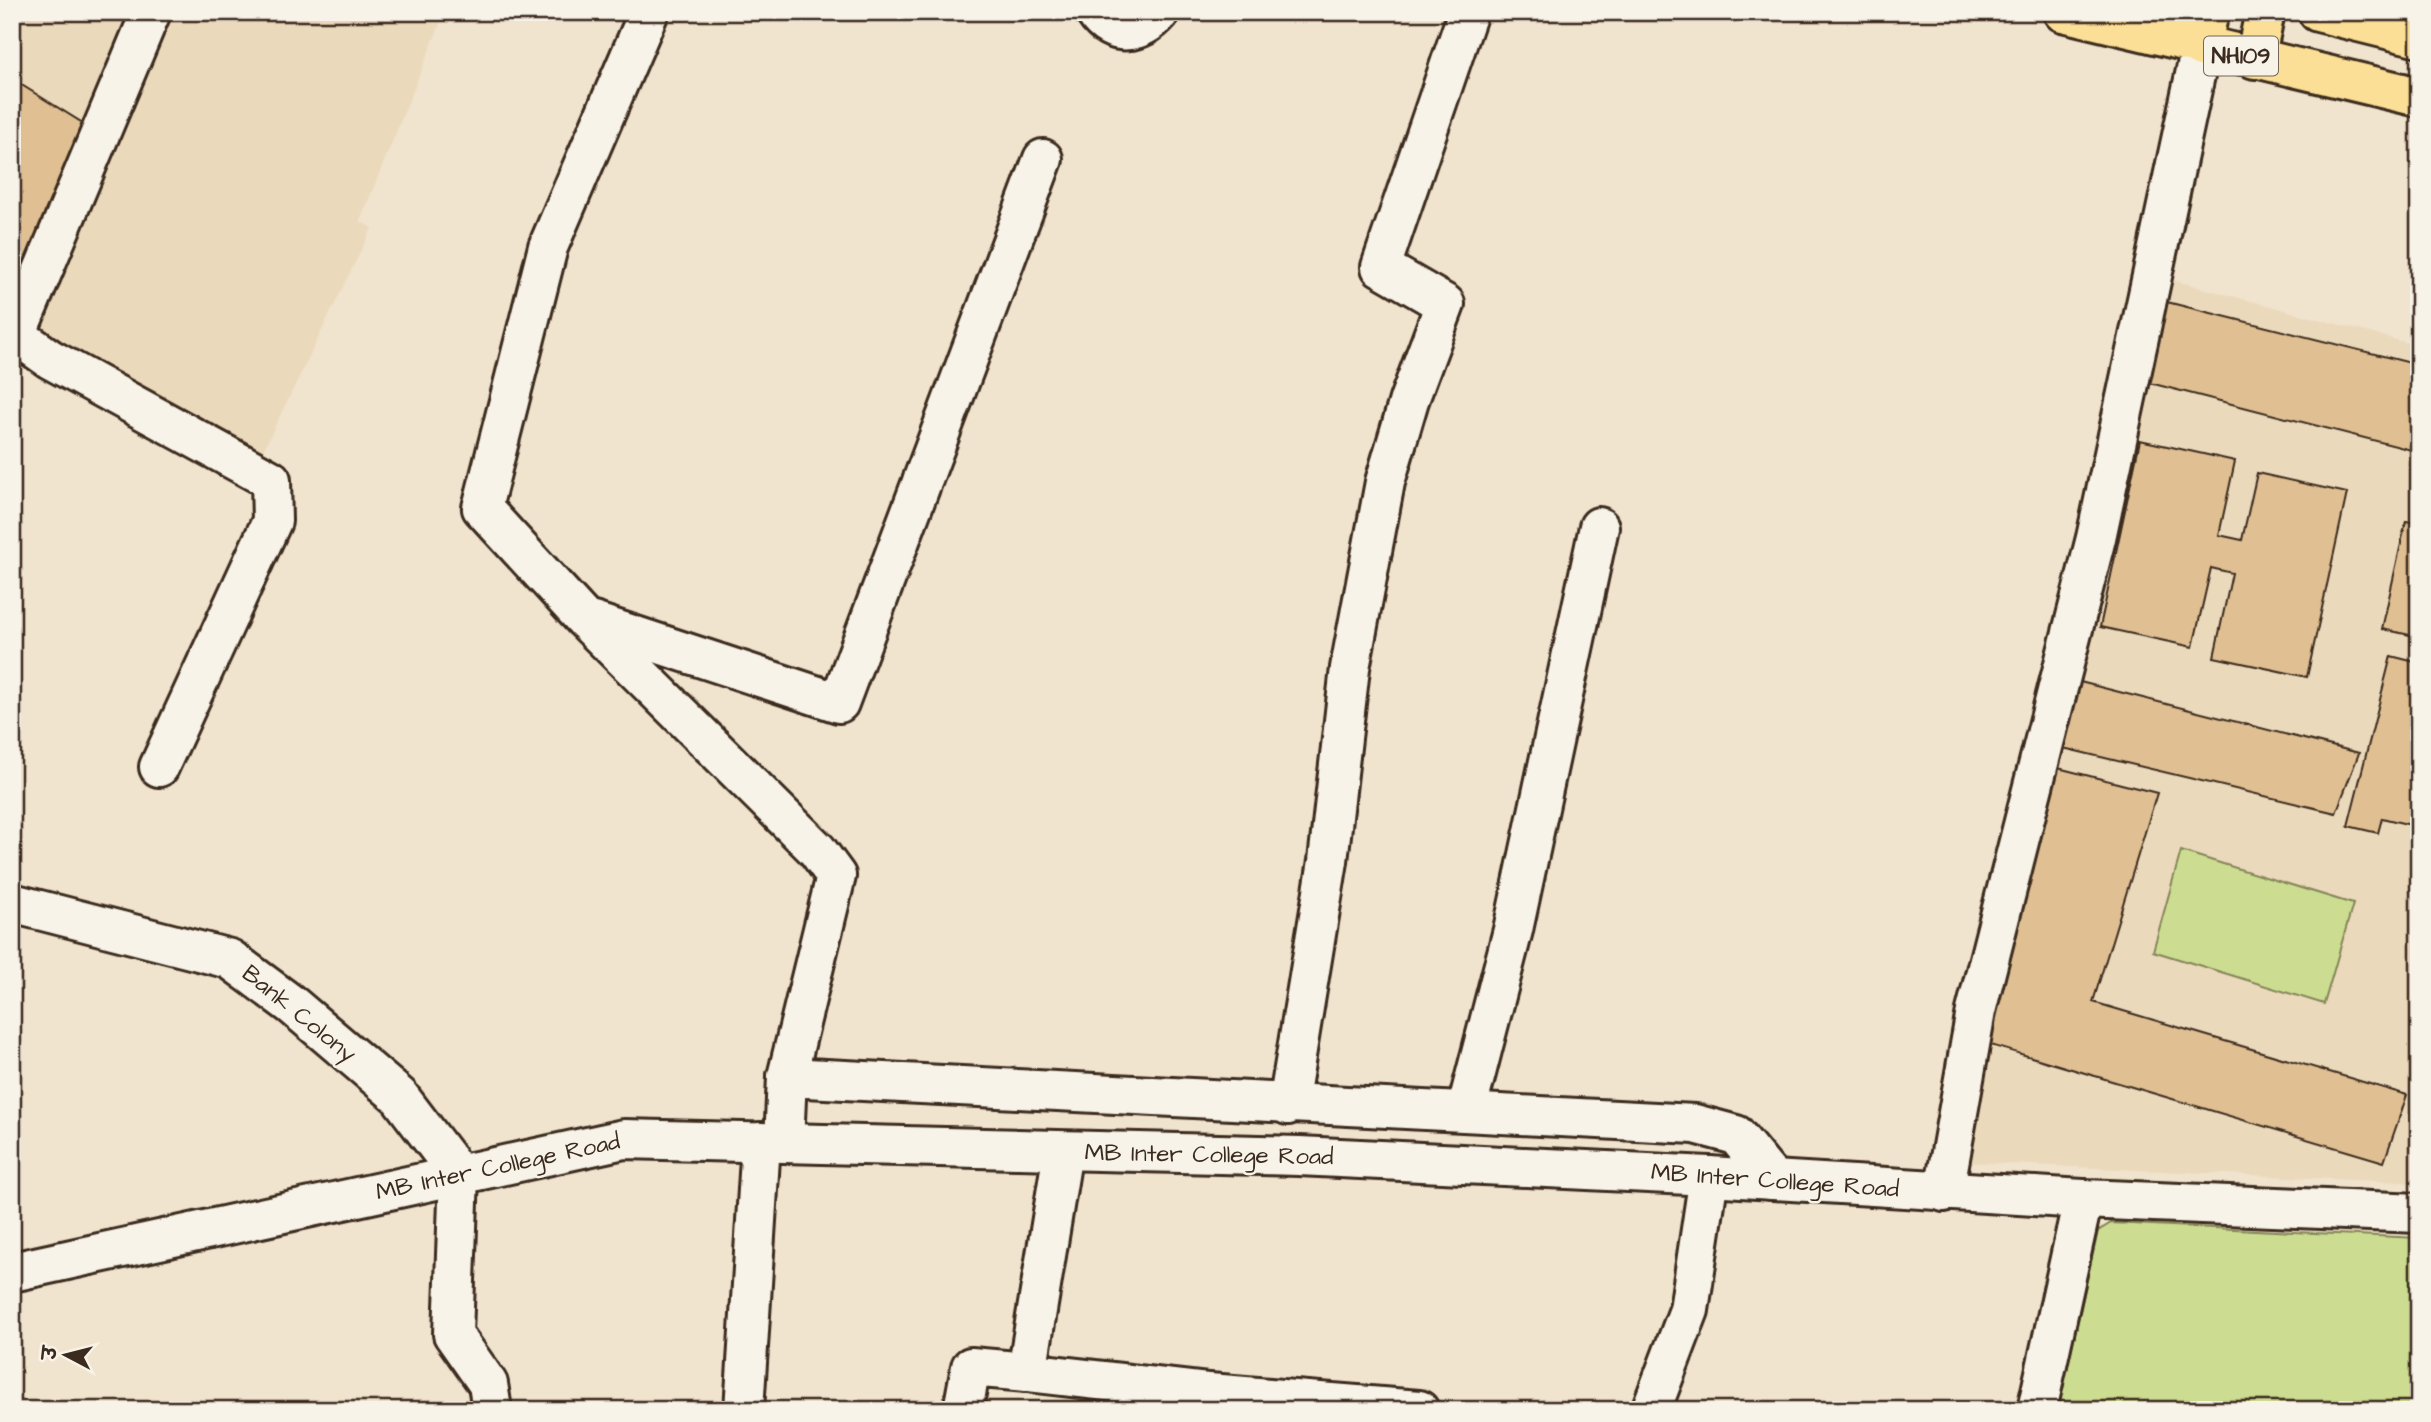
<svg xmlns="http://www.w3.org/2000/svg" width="2431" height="1422" font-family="'Architects Daughter','Playpen Sans Deva',sans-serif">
  <rect width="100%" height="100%" fill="#f0e4ce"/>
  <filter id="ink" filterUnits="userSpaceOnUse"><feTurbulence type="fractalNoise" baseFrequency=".0143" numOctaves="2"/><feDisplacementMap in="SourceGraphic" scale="14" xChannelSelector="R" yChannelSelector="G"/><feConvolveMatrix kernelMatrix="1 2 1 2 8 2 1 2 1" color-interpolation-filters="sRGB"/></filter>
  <g filter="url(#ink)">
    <!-- built -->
    <g fill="#ebd9bc">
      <polygon points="12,12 138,12 89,127 12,79"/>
      <polygon points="170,12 445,12 360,221 372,228 258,461 36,332"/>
      <polygon points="2165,278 2419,346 2419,1183 1964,1162 1984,1043 2080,682"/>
    </g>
    <!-- green -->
    <g fill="#ccdd91" stroke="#848458" stroke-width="2">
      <polygon points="2181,851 2353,904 2324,1004 2153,951"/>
      <polygon points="2111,1223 2419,1238 2419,1410 2058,1410 2098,1231"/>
    </g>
    <!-- building -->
    <g fill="#e0c093" stroke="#3b2a1e" stroke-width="2">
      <polygon points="12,79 89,127 12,293"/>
      <polygon points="2167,302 2419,365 2419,452 2150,383"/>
      <polygon points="2140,440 2235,461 2219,535 2242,540 2257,473 2347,493 2307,677 2214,657 2232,573 2211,568 2193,647 2100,627"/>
      <polygon points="2406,521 2419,523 2419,637 2382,629"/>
      <polygon points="2391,656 2419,663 2419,827 2382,818 2378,833 2348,826"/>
      <polygon points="2080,682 2359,753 2336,813 2063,748"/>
      <polygon points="2058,768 2157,793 2093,1002 2407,1095 2384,1162 1984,1043"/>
    </g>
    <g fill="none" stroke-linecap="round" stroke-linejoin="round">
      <defs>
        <g id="minor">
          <polyline points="649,12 548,247 482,508 585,620 817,850 836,876 787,1077 784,1142"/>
          <path d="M1095,12C1112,39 1141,34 1160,12"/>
          <polyline points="12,332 16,335 151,12"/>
          <polyline points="16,335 50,359 271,480 272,521 159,767"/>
          <polyline points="593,622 839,703 1043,159"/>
          <polyline points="12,903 230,959 292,1005 399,1096 459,1175 453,1334 488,1384 492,1410"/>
          <polyline points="787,1077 1695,1124 1736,1135 1773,1180"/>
          <polyline points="1288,1105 1328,861 1350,668 1385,482 1409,400 1445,304 1381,267 1468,12"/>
          <polyline points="1466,1112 1513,930 1599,527"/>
          <polyline points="1944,1192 1976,1011 2096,538 2201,47"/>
          <polyline points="12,1272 624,1139 1299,1156 1709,1176 2083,1199 2419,1213"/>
          <polyline points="1027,1372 1209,1393 1419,1410"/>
          <polyline points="744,1410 761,1142"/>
          <polyline points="963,1410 971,1367 1027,1372 1063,1151"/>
          <polyline points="1651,1410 1689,1310 1709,1176"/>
          <polyline points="2037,1410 2083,1199"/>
        </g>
        <g id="highway">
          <polyline points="2063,12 2419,97"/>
          <polyline points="2318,12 2419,37"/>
          <polyline points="2201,47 2209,12"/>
          <polyline points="2255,59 2265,12"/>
        </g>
      </defs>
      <!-- minor casing -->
      <use href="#minor" stroke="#3b2a1e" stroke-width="44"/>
      <!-- highway casing -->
      <use href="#highway" stroke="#3b2a1e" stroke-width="44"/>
      <!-- minor -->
      <use href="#minor" stroke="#f7f3e8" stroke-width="38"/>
      <!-- highway -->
      <use href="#highway" stroke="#fbdf96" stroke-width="38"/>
    </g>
  </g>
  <g text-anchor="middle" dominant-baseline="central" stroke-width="5" stroke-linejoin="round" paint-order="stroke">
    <!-- shield labels -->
    <rect fill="#f7f3e8" stroke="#73665b" stroke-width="2" x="2204" y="36.5" width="74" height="39" rx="5"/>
    <g font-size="23" font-weight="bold" fill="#3b2a1e">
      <text x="2241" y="56">NH109</text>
    </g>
    <!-- street labels -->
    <g font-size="24" fill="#3b2a1e" stroke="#f7f3e8">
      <text transform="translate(299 1014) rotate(39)">Bank Colony</text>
      <text transform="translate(1209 1155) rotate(1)">MB Inter College Road</text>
      <text transform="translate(498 1167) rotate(-12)">MB Inter College Road</text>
      <text transform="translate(1775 1181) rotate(4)">MB Inter College Road</text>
    </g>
  </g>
  <!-- margin -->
  <rect width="2431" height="1422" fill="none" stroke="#f7f3e8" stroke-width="42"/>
  <rect x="21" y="21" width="2389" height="1380" fill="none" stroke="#3b2a1e" stroke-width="2.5" filter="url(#ink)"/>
  <!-- north arrow -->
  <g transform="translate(66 1355) rotate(277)" stroke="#f7f3e8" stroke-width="5" paint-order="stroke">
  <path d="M0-5L12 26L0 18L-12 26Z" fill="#3b2a1e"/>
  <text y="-10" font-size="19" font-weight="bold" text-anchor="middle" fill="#3b2a1e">उ</text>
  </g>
</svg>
